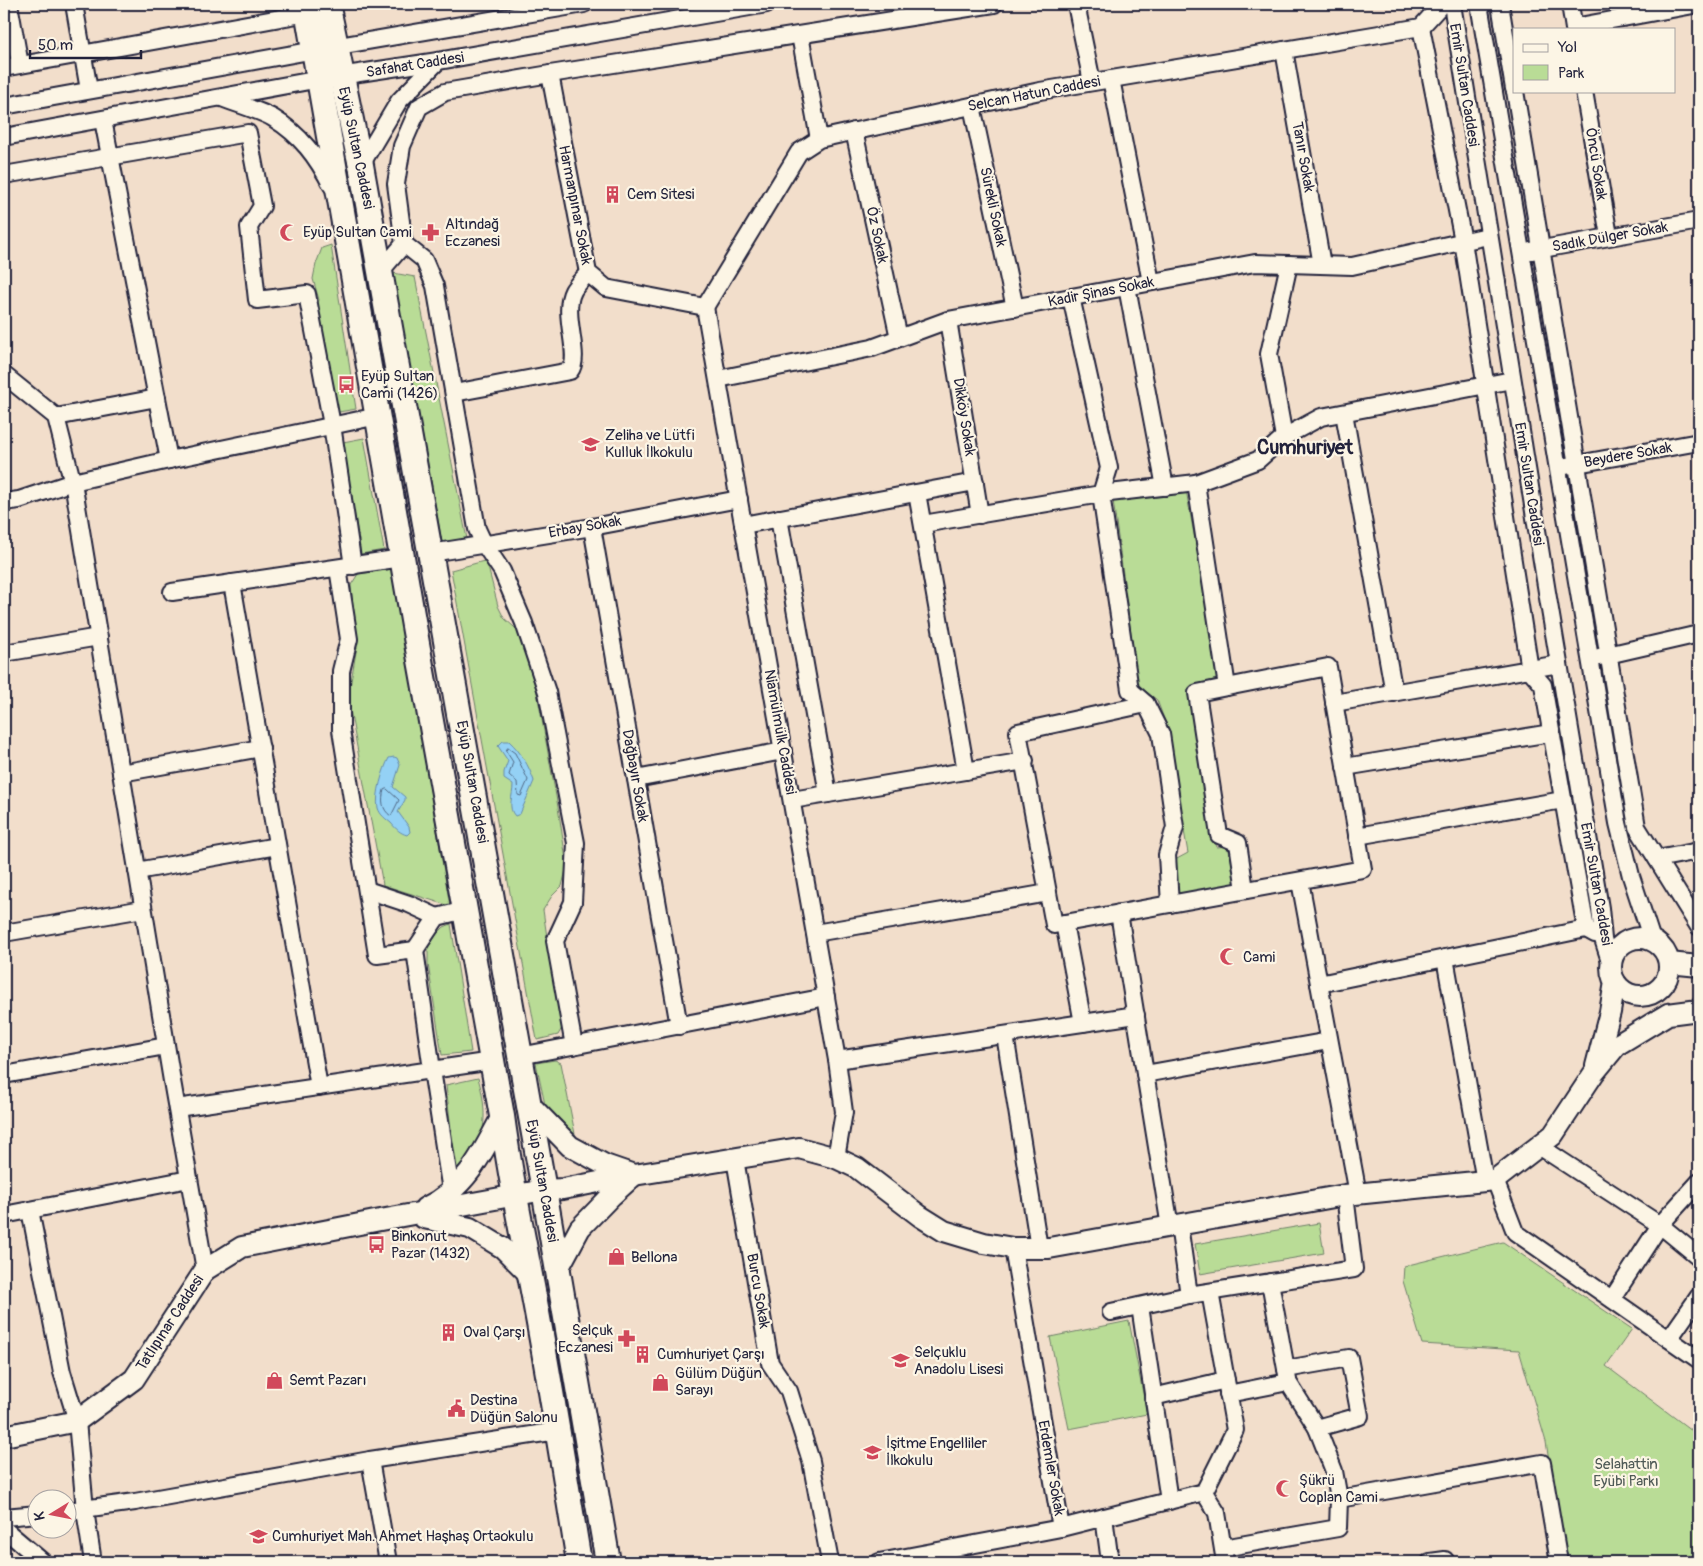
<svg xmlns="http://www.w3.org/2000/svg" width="1703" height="1566" font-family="Pangolin,sans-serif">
  <rect width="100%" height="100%" fill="#f2decb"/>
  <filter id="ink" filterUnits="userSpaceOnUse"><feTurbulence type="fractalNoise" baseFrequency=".02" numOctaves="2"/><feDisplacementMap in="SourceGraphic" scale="10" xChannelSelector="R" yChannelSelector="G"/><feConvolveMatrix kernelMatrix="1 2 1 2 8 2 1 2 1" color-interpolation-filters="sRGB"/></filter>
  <g filter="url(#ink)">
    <!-- green -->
    <g fill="#b9dc96" stroke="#6e7f68">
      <polygon points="331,245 356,409 339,412 335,411 316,306 319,300 313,279 316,264 322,248"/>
      <polygon points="393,273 415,277 467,539 442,542"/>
      <polygon points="364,438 384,550 361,554 343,442"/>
      <polygon points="1186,490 1220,678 1191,687 1188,694 1213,839 1217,847 1228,846 1237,887 1179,897 1175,860 1188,853 1164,719 1157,700 1138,685 1113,500"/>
      <polygon points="484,561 488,567 498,606 504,618 523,635 529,649 558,807 567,866 562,886 552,896 543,910 548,944 562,1021 562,1028 558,1035 537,1040 451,570"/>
      <polygon points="392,569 450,906 383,885 348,699 357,646 351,585 358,574"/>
      <polygon points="451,924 471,1052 442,1055 428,964 428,948 437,934 444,927"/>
      <polygon points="555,1060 561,1063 576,1139 547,1114 536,1063"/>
      <path d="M478,1078C486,1104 488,1133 472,1157C467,1163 461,1169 456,1174L446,1085Z"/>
      <polygon points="1319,1223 1324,1253 1200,1274 1195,1244"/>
      <polygon points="1503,1242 1632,1329 1606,1366 1699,1436 1699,1562 1566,1562 1546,1442 1519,1350 1422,1344 1403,1281 1404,1266"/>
      <polygon points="1129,1321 1147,1414 1069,1429 1050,1337"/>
    </g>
    <!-- water -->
    <g fill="#94d1f5" stroke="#668bab">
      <path d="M503,741H509C521,752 529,766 534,781L520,814L515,816C507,808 513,796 513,785L504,779V772L508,761L498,746Z"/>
      <path d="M394,757L397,758L400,765L393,787L405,797V800L398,812L409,827L410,832L407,835C400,833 396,829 391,823C386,819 380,815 378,808C375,796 383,769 389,758Z"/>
    </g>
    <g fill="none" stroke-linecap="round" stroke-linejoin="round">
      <!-- shore -->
      <g stroke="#506885" stroke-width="1">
        <polygon points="508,748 515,753 528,780 521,796 518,795 517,782 509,775 513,762 506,751"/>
        <path d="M387,789L399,800L391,816C382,810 381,800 384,790Z"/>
      </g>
      <defs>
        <g id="minor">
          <polyline points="9,4 20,65"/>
          <polyline points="74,4 89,90"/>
          <polyline points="1076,4 1092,82"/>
          <polyline points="1452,4 1547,592 1600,908 1603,939 1611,964"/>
          <polyline points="1479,4 1618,823 1631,876 1652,940"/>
          <polyline points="1500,4 1514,89"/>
          <polyline points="1570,4 1574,29"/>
          <polyline points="1421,27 1463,241 1530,670 1543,685 1586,929"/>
          <polyline points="1574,27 1699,4"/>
          <polyline points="800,35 819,139"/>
          <polyline points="1284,50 1322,265"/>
          <polyline points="4,68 308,13"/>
          <polyline points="550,74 588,273 606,288 705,307"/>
          <polyline points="1111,79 1151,282"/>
          <polyline points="1515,91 1637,827 1699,927"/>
          <polyline points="1584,91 1609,236"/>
          <path d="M222,98C237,104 261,111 273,118C301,135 317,157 332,186"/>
          <polyline points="4,106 315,50 584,4"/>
          <polyline points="972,106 1015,308"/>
          <polyline points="103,120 169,460 378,416"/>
          <polyline points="854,131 899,338"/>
          <polyline points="4,137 320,79 438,61 767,4"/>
          <polyline points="361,165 399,101 438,61"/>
          <polyline points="4,175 248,133 262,206 249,227 257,300 307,294 332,425 353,566"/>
          <polyline points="404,244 424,260 435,286 477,529 484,544 502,571 524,623 547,692 576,843 573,902 555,941 574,1046"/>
          <polyline points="1531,251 1699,221"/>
          <polyline points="380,272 404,244 396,184 402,146 419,107 445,92 550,74 994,4"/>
          <polyline points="1127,287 1165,487"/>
          <polyline points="705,307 837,1060 844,1112 836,1158"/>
          <polyline points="705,307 799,152 819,139 1040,91 1421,27 1442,4"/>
          <polyline points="948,320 980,515"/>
          <polyline points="4,375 56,417 74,488 172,1081 205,1270"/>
          <polyline points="718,379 872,348 948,320 1255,263 1352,266 1488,236"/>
          <path d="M454,393L570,371C582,356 561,314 573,291C576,285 583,279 588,273"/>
          <polyline points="1344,413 1394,693"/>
          <polyline points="56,417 157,398"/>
          <polyline points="1284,437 1269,354 1289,264"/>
          <polyline points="1566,466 1699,442"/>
          <polyline points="917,493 966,771"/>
          <polyline points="4,502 19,500 73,482 169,460"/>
          <polyline points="779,518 828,794"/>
          <polyline points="923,524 1101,494 1109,468 1071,297"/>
          <polyline points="743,525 975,482"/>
          <polyline points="592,527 679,1026"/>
          <polyline points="431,553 592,527 739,499"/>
          <polyline points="338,568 349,639 341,671 341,730 377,955 415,950 432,1070 451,1191"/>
          <polyline points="232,583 319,1087"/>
          <polyline points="172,592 402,558"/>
          <polyline points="4,653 99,637"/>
          <polyline points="1599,657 1699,634"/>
          <polyline points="1334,703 1559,664"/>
          <polyline points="1146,704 1018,732 1054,925 1363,869 1328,667 1227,687"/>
          <polyline points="1345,767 1551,733"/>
          <polyline points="121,773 261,748"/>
          <polyline points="636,779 783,751"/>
          <polyline points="792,800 1025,761"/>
          <polyline points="1357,836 1563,800"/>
          <polyline points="1657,859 1699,851"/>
          <polyline points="137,871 277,846"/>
          <polyline points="1300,881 1358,1194"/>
          <polyline points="367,890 409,904 437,917"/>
          <polyline points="1245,890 1238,843 1219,835 1197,693 1227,687 1196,483 1258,460 1284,437 1321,417 1512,380"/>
          <polyline points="1170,904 1167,855 1175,827 1161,734 1146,704 1130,690 1101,494 1196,483"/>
          <polyline points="1119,913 1170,1227"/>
          <polyline points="1064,923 1083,1023"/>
          <polyline points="4,933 143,909"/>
          <polyline points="815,933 1048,893"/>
          <polyline points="415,950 437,917 465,910"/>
          <polyline points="1445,958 1485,1181"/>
          <polyline points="1319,984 1586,929 1595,934"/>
          <polyline points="1005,1035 1039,1248"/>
          <polyline points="520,1056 826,997"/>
          <polyline points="837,1060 1136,1015"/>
          <polyline points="1145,1074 1329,1041"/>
          <polyline points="4,1075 166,1046"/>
          <polyline points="177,1108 492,1061"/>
          <polyline points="1539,1146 1660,1225 1699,1182"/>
          <polyline points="735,1159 770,1363 789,1391 811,1461 830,1562"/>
          <polyline points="1495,1180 1515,1232 1699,1360"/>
          <polyline points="30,1210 62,1372 77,1421 85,1510 93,1562"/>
          <polyline points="4,1215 189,1179"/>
          <polyline points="1179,1225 1189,1295"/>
          <polyline points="1013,1248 1061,1528 1204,1492 1217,1513 1225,1562"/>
          <polyline points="1270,1282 1288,1380"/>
          <polyline points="1612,1299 1660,1225 1699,1257"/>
          <polyline points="1140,1306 1169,1501"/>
          <polyline points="1111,1312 1189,1295 1354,1269 1345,1195"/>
          <polyline points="1669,1339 1699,1296"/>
          <polyline points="1286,1369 1349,1358 1360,1416 1317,1428"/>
          <polyline points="1228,1394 1288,1382 1317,1428 1334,1471 1339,1499"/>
          <polyline points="1153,1397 1226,1380"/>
          <polyline points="370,1460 388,1562"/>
          <polyline points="1204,1492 1235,1430 1210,1292"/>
          <polyline points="68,1511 135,1502 370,1460 557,1431"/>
          <polyline points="4,1517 38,1514"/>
          <polyline points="1104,1517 1110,1562"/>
          <polyline points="4,1529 43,1562"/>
          <polyline points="1223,1548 1338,1528 1339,1499 1542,1463 1559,1562"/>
          <polyline points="879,1562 1061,1528"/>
          <polyline points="1430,1562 1445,1560 1445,1562"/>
        </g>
        <g id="tertiary">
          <circle cx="1640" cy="967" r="29"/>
          <polyline points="1669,963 1699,966"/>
          <polyline points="1596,1066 1610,1012 1615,982"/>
          <polyline points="529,1104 570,1146 605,1165 634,1175 612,1195 580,1228 558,1269"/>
          <path d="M425,1208C465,1189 482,1155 502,1116"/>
          <polyline points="424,1218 470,1228 503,1248 531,1276"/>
          <polyline points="4,1436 77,1421 134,1379 205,1270 242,1247 375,1221 544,1190 563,1189 634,1175 799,1148 836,1158 857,1168 920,1216 944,1231 984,1243 1013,1248 1049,1248 1345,1195 1495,1180 1553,1135 1594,1073 1617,1045 1668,1014 1699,1010"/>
        </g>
        <g id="secondary">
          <path d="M306,4L418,649L502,1116C511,1184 526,1251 538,1318C553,1400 566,1481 579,1562"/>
          <path d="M327,4C339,57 348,111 361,165L544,1190L608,1562"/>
        </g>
      </defs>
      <!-- minor casing -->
      <use href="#minor" stroke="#22223b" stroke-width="20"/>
      <!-- tertiary casing -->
      <use href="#tertiary" stroke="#22223b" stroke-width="24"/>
      <!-- secondary casing -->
      <use href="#secondary" stroke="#22223b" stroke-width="28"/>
      <!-- minor -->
      <use href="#minor" stroke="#fcf5e5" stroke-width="16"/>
      <!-- tertiary -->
      <use href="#tertiary" stroke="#fcf5e5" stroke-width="20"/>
      <!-- secondary -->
      <use href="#secondary" stroke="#fcf5e5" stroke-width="24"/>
    </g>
  </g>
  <!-- icons -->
  <defs>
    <symbol id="building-bare" viewBox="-9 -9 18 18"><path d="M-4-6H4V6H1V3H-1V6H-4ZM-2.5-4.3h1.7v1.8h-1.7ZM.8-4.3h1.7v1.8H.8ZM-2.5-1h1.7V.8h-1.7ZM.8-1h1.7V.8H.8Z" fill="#d1495b" stroke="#fcf5e5" stroke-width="2.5" paint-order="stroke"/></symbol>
    <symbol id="mosque-bare" viewBox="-9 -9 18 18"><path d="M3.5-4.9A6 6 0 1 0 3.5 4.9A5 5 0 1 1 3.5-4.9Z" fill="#d1495b" stroke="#fcf5e5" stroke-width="2.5" paint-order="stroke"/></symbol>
    <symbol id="pharmacy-bare" viewBox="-9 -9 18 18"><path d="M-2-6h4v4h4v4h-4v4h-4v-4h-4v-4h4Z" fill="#d1495b" stroke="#fcf5e5" stroke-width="2.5" paint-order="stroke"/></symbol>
    <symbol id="bus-bare" viewBox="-9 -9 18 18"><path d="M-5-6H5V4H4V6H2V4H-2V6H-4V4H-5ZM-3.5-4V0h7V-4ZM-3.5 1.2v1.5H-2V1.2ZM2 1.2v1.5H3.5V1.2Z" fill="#d1495b" stroke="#fcf5e5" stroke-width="2.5" paint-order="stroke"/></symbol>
    <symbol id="school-bare" viewBox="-9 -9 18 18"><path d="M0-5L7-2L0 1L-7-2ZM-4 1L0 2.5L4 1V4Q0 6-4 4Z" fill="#d1495b" stroke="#fcf5e5" stroke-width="2.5" paint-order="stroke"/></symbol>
    <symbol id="shop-bare" viewBox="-9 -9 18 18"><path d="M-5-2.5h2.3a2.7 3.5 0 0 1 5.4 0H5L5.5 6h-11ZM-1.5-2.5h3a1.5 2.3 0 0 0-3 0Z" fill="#d1495b" stroke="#fcf5e5" stroke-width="2.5" paint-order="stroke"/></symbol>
    <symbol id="civic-bare" viewBox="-9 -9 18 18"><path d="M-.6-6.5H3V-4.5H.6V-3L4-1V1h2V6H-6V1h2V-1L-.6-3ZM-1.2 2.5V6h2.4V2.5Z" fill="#d1495b" stroke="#fcf5e5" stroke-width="2.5" paint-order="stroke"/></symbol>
  </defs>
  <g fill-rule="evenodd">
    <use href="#building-bare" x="600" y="182" width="25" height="25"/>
    <use href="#mosque-bare" x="276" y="220" width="25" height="25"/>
    <use href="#pharmacy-bare" x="418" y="220" width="25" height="25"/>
    <use href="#bus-bare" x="334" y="372" width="25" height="25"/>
    <use href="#school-bare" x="578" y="432" width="25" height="25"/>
    <use href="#mosque-bare" x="1216" y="944" width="25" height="25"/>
    <use href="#bus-bare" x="364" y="1232" width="25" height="25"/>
    <use href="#shop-bare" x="604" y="1244" width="25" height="25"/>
    <use href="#building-bare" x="436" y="1320" width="25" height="25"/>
    <use href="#pharmacy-bare" x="614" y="1326" width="25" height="25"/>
    <use href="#building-bare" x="630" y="1342" width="25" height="25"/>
    <use href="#school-bare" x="888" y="1348" width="25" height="25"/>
    <use href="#shop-bare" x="262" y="1368" width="25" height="25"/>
    <use href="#shop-bare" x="648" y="1370" width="25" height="25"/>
    <use href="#civic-bare" x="444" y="1396" width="25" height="25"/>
    <use href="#school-bare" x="860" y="1440" width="25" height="25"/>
    <use href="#mosque-bare" x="1272" y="1476" width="25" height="25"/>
    <use href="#school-bare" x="246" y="1524" width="25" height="25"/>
  </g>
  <g text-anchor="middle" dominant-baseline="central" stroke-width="4.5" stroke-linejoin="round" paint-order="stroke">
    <!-- street labels -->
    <g font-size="15" fill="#22223b" stroke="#fcf5e5">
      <text transform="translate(415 65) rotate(-9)">Safahat Caddesi</text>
      <text transform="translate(1464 85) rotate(81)">Emir Sultan Caddesi</text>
      <text transform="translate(1034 94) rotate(-11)">Selcan Hatun Caddesi</text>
      <text transform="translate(356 148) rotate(78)">Eyüp Sultan Caddesi</text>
      <text transform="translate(1303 157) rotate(80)">Tanır Sokak</text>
      <text transform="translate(1596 164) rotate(81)">Öncü Sokak</text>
      <text transform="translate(575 205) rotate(79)">Harmanpınar Sokak</text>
      <text transform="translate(993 207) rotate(78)">Sürekli Sokak</text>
      <text transform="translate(877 235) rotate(78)">Öz Sokak</text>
      <text transform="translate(1610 237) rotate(-10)">Sadık Dülger Sokak</text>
      <text transform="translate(1101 292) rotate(-11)">Kadir Şinas Sokak</text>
      <text transform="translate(964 417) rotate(81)">Dikköy Sokak</text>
      <text transform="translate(1628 455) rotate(-10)">Beydere Sokak</text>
      <text transform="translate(1529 484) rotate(81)">Emir Sultan Caddesi</text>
      <text transform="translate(585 527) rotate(-10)">Erbay Sokak</text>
      <text transform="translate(780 732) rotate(80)">Niamülmülk Caddesi</text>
      <text transform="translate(635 776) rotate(80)">Dağbayır Sokak</text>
      <text transform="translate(472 782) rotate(80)">Eyüp Sultan Caddesi</text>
      <text transform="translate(1596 884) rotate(80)">Emir Sultan Caddesi</text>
      <text transform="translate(542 1181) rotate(80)">Eyüp Sultan Caddesi</text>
      <text transform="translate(758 1291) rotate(80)">Burcu Sokak</text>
      <text transform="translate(170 1323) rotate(-57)">Tatlıpınar Caddesi</text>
      <text transform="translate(1051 1468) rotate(80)">Erdemler Sokak</text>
    </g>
    <!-- poi labels -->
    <g font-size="15" fill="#22223b" stroke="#fcf5e5" text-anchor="start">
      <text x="627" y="194">Cem Sitesi</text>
      <text x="445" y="224">Altındağ<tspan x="445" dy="17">Eczanesi</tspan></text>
      <text x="303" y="232">Eyüp Sultan Cami</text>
      <text x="361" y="376">Eyüp Sultan<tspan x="361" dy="17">Cami (1426)</tspan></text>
      <text x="605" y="435">Zeliha ve Lütfi<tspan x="605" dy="17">Kulluk İlkokulu</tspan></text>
      <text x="1243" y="957">Cami</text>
      <text x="391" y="1236">Binkonut<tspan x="391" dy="17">Pazar (1432)</tspan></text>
      <text x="631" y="1257">Bellona</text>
      <text x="613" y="1330" text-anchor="end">Selçuk<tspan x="613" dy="17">Eczanesi</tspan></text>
      <text x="463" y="1332">Oval Çarşı</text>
      <text x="914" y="1352">Selçuklu<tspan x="914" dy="17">Anadolu Lisesi</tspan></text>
      <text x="657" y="1354">Cumhuriyet Çarşı</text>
      <text x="675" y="1373">Gülüm Düğün<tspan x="675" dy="17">Sarayı</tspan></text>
      <text x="289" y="1380">Semt Pazarı</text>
      <text x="470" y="1400">Destina<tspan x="470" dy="17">Düğün Salonu</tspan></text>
      <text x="886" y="1443">İşitme Engelliler<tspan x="886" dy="17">İlkokulu</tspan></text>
      <text x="1299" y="1480">Şükrü<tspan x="1299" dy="17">Coplan Cami</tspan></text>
      <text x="272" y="1536">Cumhuriyet Mah. Ahmet Haşhaş Ortaokulu</text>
    </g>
    <!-- park labels -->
    <g font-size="15" fill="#4f5a56" stroke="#fcf5e5">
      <text x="1626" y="1464">Selahattin<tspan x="1626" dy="17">Eyübi Parkı</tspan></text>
    </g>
    <!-- district labels -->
    <g font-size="20" font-weight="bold" fill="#22223b" stroke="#fcf5e5">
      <text x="1305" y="447">Cumhuriyet</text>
    </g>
  </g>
  <!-- margin -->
  <rect width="1703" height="1566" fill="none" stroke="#fcf5e5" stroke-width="20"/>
  <rect x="10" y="10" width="1683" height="1546" fill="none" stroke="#22223b" stroke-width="2" filter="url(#ink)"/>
  <!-- legend -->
  <rect x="1513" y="28" width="162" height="65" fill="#fcf5e5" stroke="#a5a1a1"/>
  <rect x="1523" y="44" width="25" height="8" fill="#fcf5e5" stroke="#a5a1a1"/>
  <text x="1558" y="52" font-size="15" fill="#22223b">Yol</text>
  <rect x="1523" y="65" width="25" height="15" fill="#b9dc96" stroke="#a5a1a1"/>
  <text x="1558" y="78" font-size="15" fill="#22223b">Park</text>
  <!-- north arrow -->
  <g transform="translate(52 1514) rotate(260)"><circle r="24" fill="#fcf5e5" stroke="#a5a1a1"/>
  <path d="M0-4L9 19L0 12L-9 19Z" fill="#d1495b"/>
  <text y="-8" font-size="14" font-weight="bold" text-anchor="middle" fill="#22223b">K</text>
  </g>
  <!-- scale -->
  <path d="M30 50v8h111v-8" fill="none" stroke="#22223b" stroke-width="2.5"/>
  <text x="38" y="50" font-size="15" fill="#22223b" stroke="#fcf5e5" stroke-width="4" paint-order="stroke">50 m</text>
</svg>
